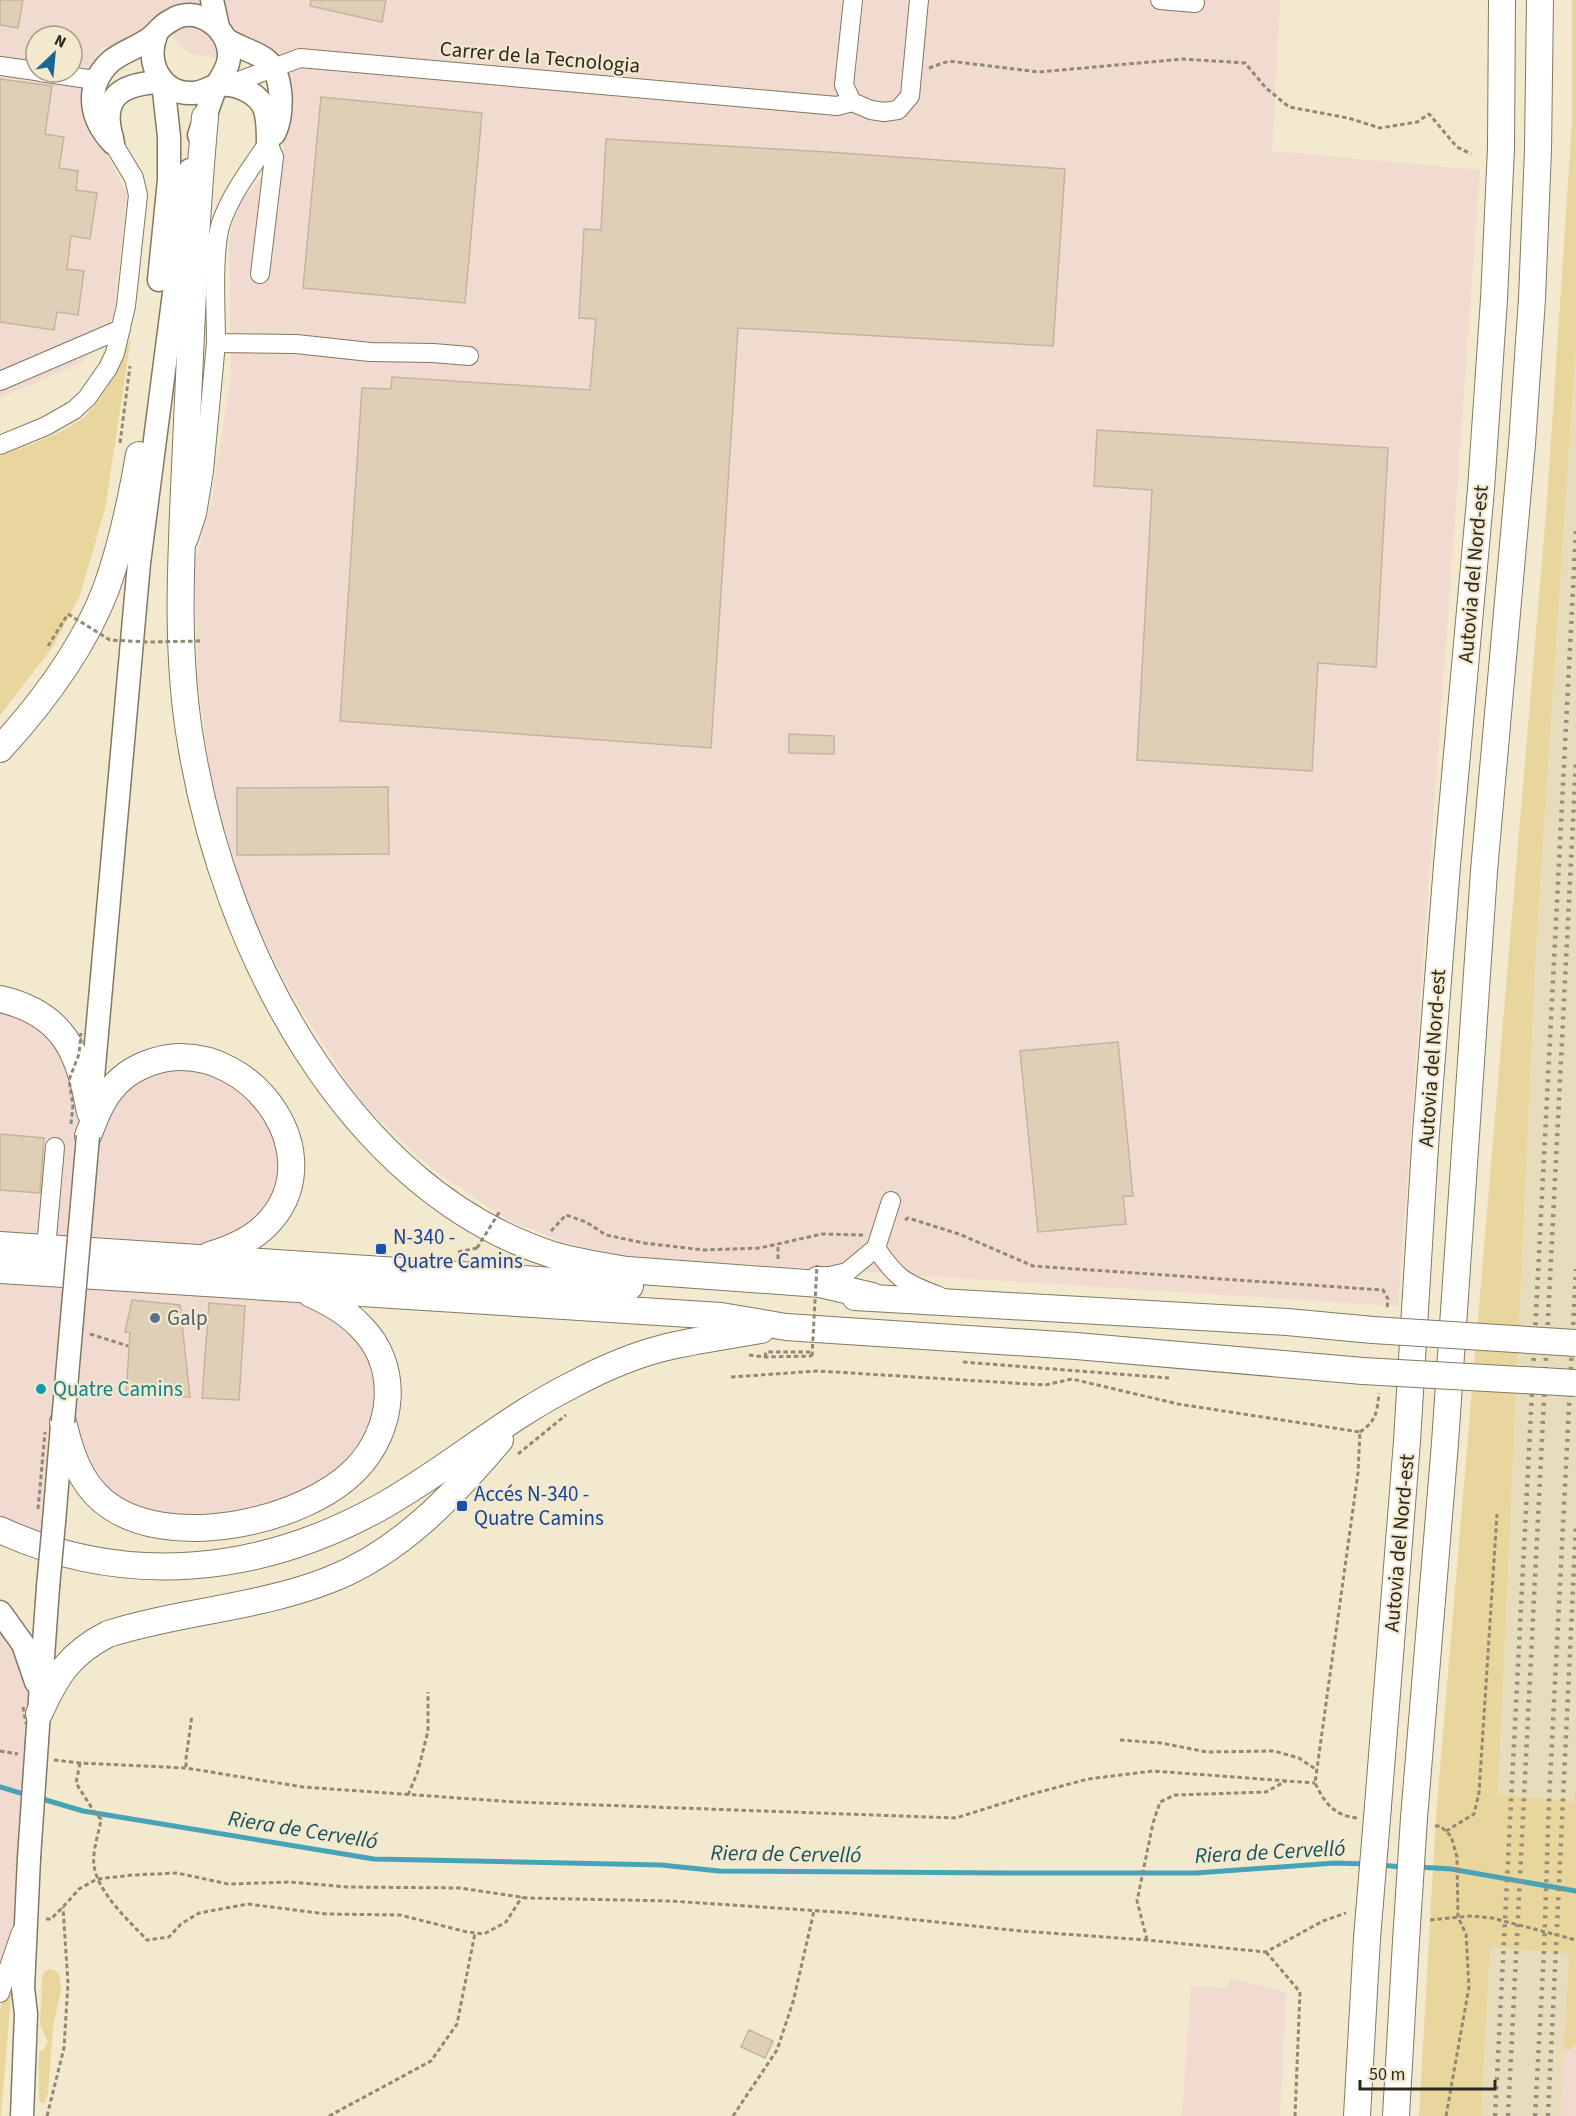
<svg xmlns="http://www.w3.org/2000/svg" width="1576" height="2116" font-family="'Source Sans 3',sans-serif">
  <rect width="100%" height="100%" fill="#f2e9ce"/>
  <!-- built -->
  <g fill="#e7dcbb">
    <polygon points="1576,343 1576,1782 1575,1802 1498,1795 1536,947"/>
    <polygon points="1490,1947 1569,1954 1561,2116 1481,2116"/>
  </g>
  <!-- industrial -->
  <g fill="#f1dacf" fill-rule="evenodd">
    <path d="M0,0H1280L1272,151L1480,170L1398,1306L618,1256L564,1242L510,1221L434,1170L362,1104L299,1006L250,914L213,791L198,681L195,564L212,497L231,376L229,240L238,207L283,149L290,66L190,54L153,17L130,41L101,48L88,93L90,121L127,194L113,317L83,362L0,398ZM36,36H72V72H36Z"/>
    <polygon points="0,999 20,1004 83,1077 117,1083 197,1058 276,1112 284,1197 225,1251 299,1289 376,1348 377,1442 277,1513 130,1518 69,1448 51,1548 0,1530"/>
    <polygon points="0,1612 32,1669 25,1882 0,1969"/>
    <polygon points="1230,1978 1286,1992 1280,2116 1182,2116 1191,1986 1228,1988"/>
    <polygon points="1576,2045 1576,2116 1561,2116 1564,2049 1570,2050"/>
  </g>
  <!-- green -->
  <g fill="#e9d69d">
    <polygon points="1572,0 1576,0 1576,343 1536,947 1498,1794 1574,1802 1576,1782 1576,2045 1570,2050 1564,2049 1569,1954 1490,1947 1481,2116 1419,2116 1436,1816 1547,501 1572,122"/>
    <path d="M131,338L105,509L80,595L52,648L0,715V456C27,445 66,434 87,414C106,396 119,362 131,338Z"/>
    <polygon points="14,1961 1,2116 0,2116 0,2011"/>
    <polygon points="50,1969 56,1971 60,1977 61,1990 53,2027 48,2093 45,2103 41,2103 39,2100 39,2052 44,2049 48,2042 40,2025 42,1978 45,1971"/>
  </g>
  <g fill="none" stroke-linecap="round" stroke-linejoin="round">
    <!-- stream -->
    <g stroke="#47a3b7" stroke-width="5">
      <polyline points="0,1787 27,1795"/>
      <polyline points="39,1798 83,1811 374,1859 661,1865 719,1871 1004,1873 1196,1873 1335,1863 1367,1864"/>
      <polyline points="1379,1865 1403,1867"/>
      <polyline points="1418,1867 1451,1869 1576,1891"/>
    </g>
  </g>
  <!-- building -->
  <g fill="#e0cfb7" stroke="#c5b49d" stroke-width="1.5">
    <polygon points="0,0 23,0 18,28 0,25"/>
    <polygon points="311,0 386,0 382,22 310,6"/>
    <polygon points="0,79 52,86 45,134 64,137 59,168 78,171 76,190 97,193 90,239 71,236 67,269 84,271 78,315 57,312 54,330 0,322"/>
    <polygon points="321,97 482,113 465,303 303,288"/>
    <polygon points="606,139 828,152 1065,169 1053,346 738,328 711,748 340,721 362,388 391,389 392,377 590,390 596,319 579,318 584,229 601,230"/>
    <polygon points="1097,430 1388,448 1376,667 1318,663 1312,771 1137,760 1152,490 1094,486"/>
    <polygon points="789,734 834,736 834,754 789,753"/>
    <polygon points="388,787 389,854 237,855 237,788"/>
    <polygon points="1118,1042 1133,1196 1123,1196 1126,1224 1038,1232 1020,1051"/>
    <polygon points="0,1134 44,1138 40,1193 0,1190"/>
    <polygon points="132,1300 180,1305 190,1397 126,1395 130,1333 125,1332"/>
    <polygon points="209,1303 245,1306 239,1400 202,1398"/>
    <polygon points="749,2030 773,2041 765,2058 741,2047"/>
  </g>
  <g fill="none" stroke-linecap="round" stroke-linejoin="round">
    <defs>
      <g id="minor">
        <polyline points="853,0 844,85 852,102 871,110 884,112 898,110 910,96 919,0"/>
        <polyline points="1160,0 1195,3"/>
        <polyline points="0,66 36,71"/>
        <polyline points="40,72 88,79 99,77"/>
        <polyline points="228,85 300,58 837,106 852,102"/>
        <path d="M268,143C251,168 231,194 221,223C212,252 216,310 216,343L296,344L370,352L433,353L469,356"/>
        <polyline points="260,274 274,157 268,143"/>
        <polyline points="0,381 121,329"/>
        <polyline points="0,445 46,426 74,410 87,398 108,368 115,353 126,306 138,195 134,178 113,143"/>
        <polyline points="188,541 197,514 204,471 216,343"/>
        <polyline points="46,1248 55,1147"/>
        <path d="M876,1248C896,1278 904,1283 939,1296"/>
        <polyline points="816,1276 830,1276 847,1272 876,1248 891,1201"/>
        <polyline points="0,1993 21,1932"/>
      </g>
      <g id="major">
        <polyline points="212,0 218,27"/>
        <path d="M156,35C145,62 161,95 193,93C203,93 211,86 219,85C237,83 259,93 265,110C268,120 268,132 268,143"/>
        <path d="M227,40C239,48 254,51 265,59C284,72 284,116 274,134"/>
        <path d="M112,138C99,94 125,83 163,82"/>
        <path d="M113,143C90,119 84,87 110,62C120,53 134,49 146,41C155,36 160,26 170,21C195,4 228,26 229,54C230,67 221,76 216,87C209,103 205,119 199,135"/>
        <polyline points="159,280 169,180 169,137 163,82"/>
        <polyline points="91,1100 139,563 190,170"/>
        <polyline points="54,1522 62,1426"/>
        <polyline points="0,1612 23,1644 36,1682"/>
        <polyline points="37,1741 48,1587"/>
        <polyline points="22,2116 26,2014 23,1988 29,1858"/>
      </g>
      <g id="highway">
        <path d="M205,117C195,226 191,335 186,444C182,544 174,646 191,744C224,946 345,1188 553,1255C577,1262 602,1266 627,1270L820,1284L872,1296"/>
        <path d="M0,749C43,702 83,649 106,589C122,545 131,501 139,455"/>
        <path d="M0,999C65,1014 79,1053 90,1112"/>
        <path d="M88,1136C95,1118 102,1098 116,1084C129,1070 149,1061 168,1058C255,1046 334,1159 265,1226C250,1241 230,1249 210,1255"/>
        <polyline points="0,1245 630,1286"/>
        <polyline points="0,1270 721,1316 786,1327 1076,1346 1363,1371"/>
        <polyline points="855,1297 1287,1322 1373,1330"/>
        <path d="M63,1422C70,1451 79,1481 103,1501C165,1553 304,1523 356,1469C394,1430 401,1366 360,1326C346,1311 329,1302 311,1294"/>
        <path d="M0,1530C126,1588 259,1574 379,1508C446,1471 505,1418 574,1384C602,1369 632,1356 663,1348C695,1340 728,1336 761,1330"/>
        <path d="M39,1714C56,1676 69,1654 108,1634C180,1611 258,1608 329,1580C399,1553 453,1496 500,1440"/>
        <polyline points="1378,1806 1407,1441 1425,1146 1447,865 1481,489 1494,299 1501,148 1502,0"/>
        <polyline points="1414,1818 1445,1443 1484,871 1522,444 1532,299 1538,150 1540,0"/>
        <polyline points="1357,2116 1367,1938"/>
        <polyline points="1396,2116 1406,1941"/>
      </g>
    </defs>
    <!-- minor casing -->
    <use href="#minor" stroke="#817961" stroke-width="20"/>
    <!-- major casing -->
    <use href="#major" stroke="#817961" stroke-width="25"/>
    <!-- highway casing -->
    <use href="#highway" stroke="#817961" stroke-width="28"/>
    <!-- path -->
    <g stroke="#8f8976" stroke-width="3" stroke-dasharray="4.5 3" stroke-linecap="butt">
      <polyline points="929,68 949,61 1039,72 1183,59 1245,63 1266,88 1289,107 1348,118 1380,128 1417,122 1429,114 1457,147 1471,154"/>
      <polyline points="120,443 130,366"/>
      <polyline points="48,646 68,614"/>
      <polyline points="905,1220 908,1218 959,1234 1033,1266 1383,1290 1388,1299 1387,1309"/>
      <polyline points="551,1231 566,1215 586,1222 606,1235 644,1243 704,1250 760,1248 822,1234 863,1235"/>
      <polyline points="458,1252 477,1248"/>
      <polyline points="778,1259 778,1245"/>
      <polyline points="90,1334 128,1346"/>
      <polyline points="749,1355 765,1357 812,1356"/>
      <polyline points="765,1357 766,1352 810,1352"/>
      <polyline points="963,1362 1169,1378"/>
      <path d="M731,1377L818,1371L1045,1385L1072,1379L1178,1404L1360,1432L1358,1473L1315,1783C1325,1803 1333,1815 1357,1818"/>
      <path d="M1360,1432C1376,1421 1377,1413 1379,1393"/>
      <polyline points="518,1454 566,1415"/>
      <polyline points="1120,1740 1161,1743 1207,1752 1274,1751 1299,1758 1317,1770"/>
      <polyline points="0,1751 18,1754"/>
      <polyline points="54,1760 80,1763 186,1768 303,1787 515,1802 956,1818 1032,1794 1088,1779 1153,1771 1315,1783"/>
      <path d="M80,1763L76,1783L95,1813L101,1819C99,1833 92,1852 94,1865C97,1892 129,1921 147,1940L169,1937L181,1924L199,1913L248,1904L326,1914L400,1915L467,1932L484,1934L506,1922L522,1897"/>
      <polyline points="186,1767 186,1759 192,1715"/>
      <polyline points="408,1795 418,1771 428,1731 428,1692"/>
      <polyline points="1435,1826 1440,1826 1451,1836 1457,1857 1458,1917 1466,1934 1469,1987 1446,2116"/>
      <polyline points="1446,1831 1474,1814 1479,1793 1497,1514"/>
      <polyline points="46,1919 51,1919 63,1907 79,1889 97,1879 133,1875 177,1873 228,1884 289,1882 348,1887 460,1888 527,1898 671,1901 851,1913 1021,1931 1147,1940 1266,1952 1323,1921 1346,1913"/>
      <polyline points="1430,1920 1471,1916 1492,1918 1576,1940"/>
      <polyline points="1147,1940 1137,1901 1153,1823 1160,1802 1175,1795 1266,1792 1286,1781"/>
      <polyline points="1266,1952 1300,1992 1295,2116"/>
      <polyline points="47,2116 64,2048 68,1983 63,1907"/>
      <polyline points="329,2116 431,2061 457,2024 475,1933"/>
      <polyline points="733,2116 777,2050 793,2002 814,1911"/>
    </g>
    <!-- minor -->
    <use href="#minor" stroke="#fff" stroke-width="18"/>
    <!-- major -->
    <use href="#major" stroke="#fff" stroke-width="22"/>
    <!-- highway -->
    <use href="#highway" stroke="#fff" stroke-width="26"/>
    <!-- rail -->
    <g stroke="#958e7b" stroke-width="4.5" stroke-dasharray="3 6" stroke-linecap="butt">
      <polyline points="1495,2116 1576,530"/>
      <polyline points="1508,2116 1576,761"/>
      <polyline points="1535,2116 1544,1951 1549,1801 1576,1269"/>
      <polyline points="1548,2116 1576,1525"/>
    </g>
    <defs>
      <g id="major-bridge">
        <polyline points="63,1422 88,1136"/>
        <polyline points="48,1587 54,1522"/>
        <polyline points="29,1858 37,1741"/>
      </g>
      <g id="highway-bridge">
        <polyline points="1373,1330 1576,1343"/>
        <polyline points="1363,1371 1576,1383"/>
        <polyline points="1367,1938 1378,1806"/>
        <polyline points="1406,1941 1414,1818"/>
      </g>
    </defs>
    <!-- major-bridge casing -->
    <use href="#major-bridge" stroke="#817961" stroke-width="25" stroke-linecap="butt"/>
    <!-- highway-bridge casing -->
    <use href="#highway-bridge" stroke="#817961" stroke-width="28" stroke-linecap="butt"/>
    <!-- path-bridge -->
    <g stroke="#8f8976" stroke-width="3" stroke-dasharray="4.5 3" stroke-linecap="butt">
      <polyline points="68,614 110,640 150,642 200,641"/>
      <polyline points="71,1124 73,1105 69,1080 79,1054 81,1033"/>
      <polyline points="477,1248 500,1211"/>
      <polyline points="812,1356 817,1265"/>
      <polyline points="38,1509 45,1432"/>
      <polyline points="23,1707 26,1724"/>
    </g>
    <!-- major-bridge -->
    <use href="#major-bridge" stroke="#fff" stroke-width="22"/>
    <!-- highway-bridge -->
    <use href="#highway-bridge" stroke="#fff" stroke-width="26"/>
  </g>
  <!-- markers -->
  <g fill="#1a4fb4" stroke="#f2e9ce" stroke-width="2">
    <rect x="375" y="1243" width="12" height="12" rx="3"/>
    <rect x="456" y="1500" width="12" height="12" rx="3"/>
  </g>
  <circle fill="#5c6f8a" stroke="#f2e9ce" stroke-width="2" cx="155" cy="1318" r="6"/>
  <circle fill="#0f9aa8" stroke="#f2e9ce" stroke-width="2" cx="41" cy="1389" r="6"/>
  <g text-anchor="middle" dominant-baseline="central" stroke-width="4.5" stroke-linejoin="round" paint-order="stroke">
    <!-- street labels -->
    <g font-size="21" fill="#2c281e" stroke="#f2e9ce">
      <text transform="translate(540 57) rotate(5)">Carrer de la Tecnologia</text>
      <text transform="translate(1473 574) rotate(-85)">Autovia del Nord-est</text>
      <text transform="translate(1432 1058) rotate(-86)">Autovia del Nord-est</text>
      <text transform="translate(1399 1543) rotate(-85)">Autovia del Nord-est</text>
    </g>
    <!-- transit labels -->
    <g font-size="21" fill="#164399" stroke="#f2e9ce" text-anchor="start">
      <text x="393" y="1237">N-340 -<tspan x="393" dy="24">Quatre Camins</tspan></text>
      <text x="474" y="1494">Accés N-340 -<tspan x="474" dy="24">Quatre Camins</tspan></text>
    </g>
    <!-- service labels -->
    <g font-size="21" fill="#4e5e75" stroke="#f2e9ce" text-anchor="start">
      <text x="167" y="1318">Galp</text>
    </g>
    <!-- culture labels -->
    <g font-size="21" fill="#0d838f" stroke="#f2e9ce" text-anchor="start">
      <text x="53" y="1389">Quatre Camins</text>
    </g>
    <!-- water labels -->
    <g font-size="22" font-style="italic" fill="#17505d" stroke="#f2e9ce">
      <text transform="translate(303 1830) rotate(9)">Riera de Cervelló</text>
      <text transform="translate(1270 1852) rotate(-3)">Riera de Cervelló</text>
      <text transform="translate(786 1854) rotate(1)">Riera de Cervelló</text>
    </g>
  </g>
  <!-- north arrow -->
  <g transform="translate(54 54) rotate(26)"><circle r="28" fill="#f2e9ce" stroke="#a39c88" stroke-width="1.5"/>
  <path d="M0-4.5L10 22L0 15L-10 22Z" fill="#166698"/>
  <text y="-9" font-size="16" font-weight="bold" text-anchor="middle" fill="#2c281e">N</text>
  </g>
  <!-- scale -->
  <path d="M1360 2080v9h135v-9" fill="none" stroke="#2c281e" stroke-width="3"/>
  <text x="1369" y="2080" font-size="18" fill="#2c281e" stroke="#f2e9ce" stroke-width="4.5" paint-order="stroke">50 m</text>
</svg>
